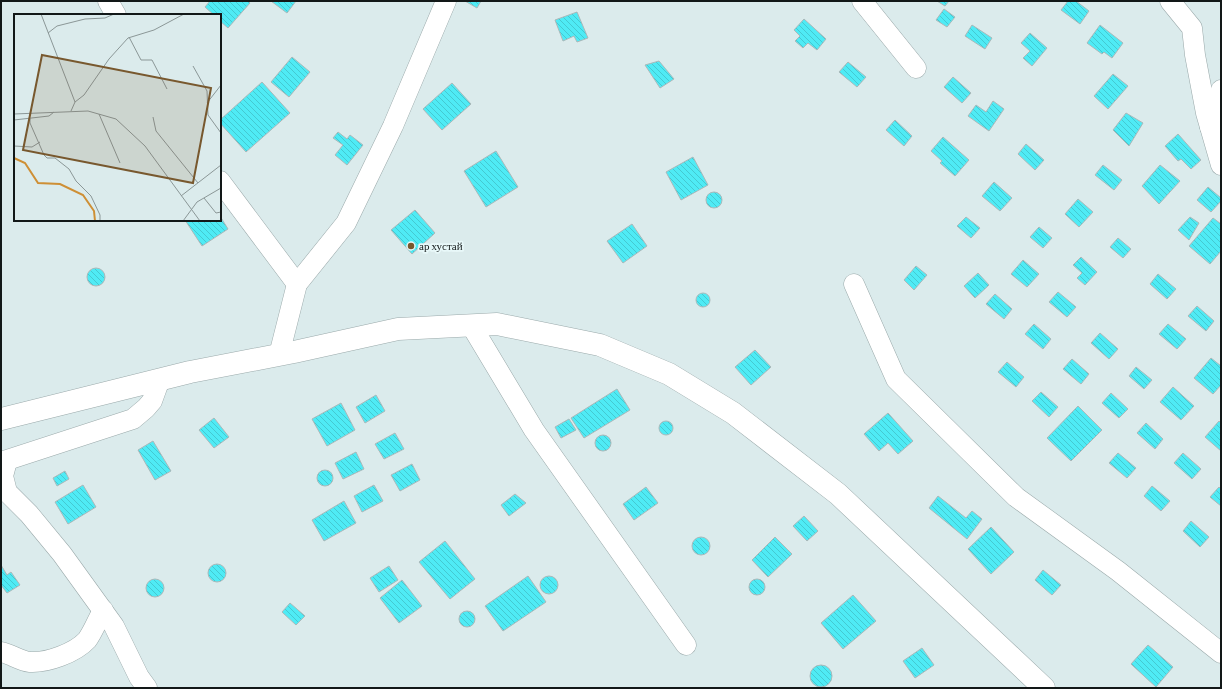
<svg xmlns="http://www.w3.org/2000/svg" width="1222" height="689" font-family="'Crimson Pro',serif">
  <defs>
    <pattern id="building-back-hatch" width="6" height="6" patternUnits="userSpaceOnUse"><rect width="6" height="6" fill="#4febf5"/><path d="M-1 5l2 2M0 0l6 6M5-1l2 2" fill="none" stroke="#44c9d1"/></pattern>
  </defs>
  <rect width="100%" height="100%" fill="#dbebec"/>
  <!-- building -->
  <g fill="url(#building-back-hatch)" stroke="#aab9ba">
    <polygon points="210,1 248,1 250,3 228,28 220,21 220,15 214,15 205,7"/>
    <polygon points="271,1 296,1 287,13"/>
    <polygon points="465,1 481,1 477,8"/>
    <polygon points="937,1 949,1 945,6"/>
    <polygon points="1068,1 1076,1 1089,11 1080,24 1061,10"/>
    <polygon points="944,9 955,17 947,27 936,20"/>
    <polygon points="577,12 588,38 577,42 574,36 563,41 555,20"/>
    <polygon points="804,19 826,39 817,50 808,43 803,48 795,41 800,36 794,30"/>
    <polygon points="972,25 992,38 985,49 965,36"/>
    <polygon points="1100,25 1123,43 1112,58 1104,52 1102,54 1087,43"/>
    <polygon points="1030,33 1047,48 1032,66 1023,58 1030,51 1021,43"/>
    <polygon points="292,57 310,72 289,97 271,82"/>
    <polygon points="659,61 674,79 660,88 645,65"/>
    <polygon points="848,62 866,77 857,87 839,72"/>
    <polygon points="1113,74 1128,86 1108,109 1094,96"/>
    <polygon points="953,77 971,93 962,103 944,87"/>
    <polygon points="262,82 290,113 246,152 220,123 220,120"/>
    <polygon points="452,83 471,104 442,130 423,109"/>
    <polygon points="993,101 1004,109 989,131 968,116 976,105 986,112"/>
    <polygon points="1126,113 1143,123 1129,146 1113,130"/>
    <polygon points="895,120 912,136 904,146 886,130"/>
    <polygon points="338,132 347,139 350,135 363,145 347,165 335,155 343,145 333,138"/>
    <polygon points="1178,134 1201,160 1191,169 1181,159 1178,161 1165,146"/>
    <polygon points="943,137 969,160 955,176 940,163 942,161 931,151"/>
    <polygon points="1026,144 1044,160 1035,170 1018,154"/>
    <polygon points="496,151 518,187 486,207 464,171"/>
    <polygon points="693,157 708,185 681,200 666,172"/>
    <polygon points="1103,165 1122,180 1114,190 1095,175"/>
    <polygon points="1160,165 1180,181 1159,204 1142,186"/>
    <polygon points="994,182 1012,198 1000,211 982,196"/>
    <polygon points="1208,187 1221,198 1221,201 1211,212 1197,200"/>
    <circle cx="714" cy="200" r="8"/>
    <polygon points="1078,199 1093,212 1079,227 1065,214"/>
    <polygon points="415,210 435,233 412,254 391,230"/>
    <polygon points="220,216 228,229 202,246 185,220 220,220"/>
    <polygon points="966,217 980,228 971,238 957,226"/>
    <polygon points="1190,217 1199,223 1189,240 1178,230"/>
    <polygon points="1213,218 1221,224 1221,251 1210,264 1189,246"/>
    <polygon points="632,224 647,246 623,263 607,241"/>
    <polygon points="1039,227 1052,238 1043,248 1030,237"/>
    <polygon points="1118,238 1131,249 1123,258 1110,247"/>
    <polygon points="1081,257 1097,272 1085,285 1077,278 1082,273 1073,265"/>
    <polygon points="1023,260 1039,274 1027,287 1011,274"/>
    <polygon points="916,266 927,275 914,290 904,280"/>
    <circle cx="96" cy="277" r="9"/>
    <polygon points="978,273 989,285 975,298 964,286"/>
    <polygon points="1158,274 1176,289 1167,299 1150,284"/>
    <polygon points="1058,292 1076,307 1067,317 1049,302"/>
    <circle cx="703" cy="300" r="7"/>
    <polygon points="995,294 1012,309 1004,319 986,304"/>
    <polygon points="1197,306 1214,321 1206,331 1188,316"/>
    <polygon points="1034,324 1051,339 1043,349 1025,334"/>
    <polygon points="1168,324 1186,339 1177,349 1159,334"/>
    <polygon points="1100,333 1118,349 1109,359 1091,343"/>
    <polygon points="755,350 771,367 751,385 735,367"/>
    <polygon points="1211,358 1221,366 1221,385 1213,394 1194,378"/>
    <polygon points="1072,359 1089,374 1081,384 1063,369"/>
    <polygon points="1007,362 1024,377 1016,387 998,372"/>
    <polygon points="1136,367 1152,380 1144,389 1129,376"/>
    <polygon points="1173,387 1194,406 1181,420 1160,402"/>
    <polygon points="617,389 630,410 584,438 571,418"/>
    <polygon points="1041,392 1058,407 1049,417 1032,401"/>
    <polygon points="1111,393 1128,409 1119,418 1102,403"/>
    <polygon points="376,395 385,411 365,423 356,407"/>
    <polygon points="341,403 355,430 327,446 312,419"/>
    <polygon points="1078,406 1102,430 1071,461 1047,438"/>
    <polygon points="888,413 913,441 898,454 888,443 879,451 864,434"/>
    <polygon points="214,418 229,437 214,448 199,430"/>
    <polygon points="569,419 576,430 561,438 555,427"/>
    <polygon points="1219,421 1221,423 1221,451 1205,437"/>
    <circle cx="666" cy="428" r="7"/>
    <polygon points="1146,423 1163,439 1155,449 1137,433"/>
    <polygon points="395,433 404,449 384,459 375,444"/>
    <circle cx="603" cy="443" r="8"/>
    <polygon points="153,441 171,471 155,480 138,450"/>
    <polygon points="356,452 364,469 343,479 335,463"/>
    <polygon points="1118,453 1136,468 1127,478 1109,463"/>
    <polygon points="1183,453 1201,469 1192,479 1174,463"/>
    <polygon points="412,464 420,480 400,491 391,475"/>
    <circle cx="325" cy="478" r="8"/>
    <polygon points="65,471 69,479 57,486 53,478"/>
    <polygon points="83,485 96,507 68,524 55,502"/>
    <polygon points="374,485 383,501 362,512 354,496"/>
    <polygon points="1152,486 1170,501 1161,511 1144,496"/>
    <polygon points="646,487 658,503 634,520 623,504"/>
    <polygon points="1219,487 1221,489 1221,506 1210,497"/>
    <polygon points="515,494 526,503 509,516 501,505"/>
    <polygon points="938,496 966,518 972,511 982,519 967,539 929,508"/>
    <polygon points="344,501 356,523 324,541 312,520"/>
    <polygon points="804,516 818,531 807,541 793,526"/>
    <polygon points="1191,521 1209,537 1200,547 1183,531"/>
    <polygon points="991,527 1014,552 991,574 968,549"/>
    <polygon points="775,537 792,554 768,577 752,560"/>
    <circle cx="701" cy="546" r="9"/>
    <polygon points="445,541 475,579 450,599 419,562"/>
    <circle cx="217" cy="573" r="9"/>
    <polygon points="1,565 7,575 11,572 20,585 7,593 1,585"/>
    <polygon points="389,566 398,580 379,592 370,578"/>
    <polygon points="1043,570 1061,585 1052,595 1035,580"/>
    <polygon points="528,576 546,602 503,631 485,606"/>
    <circle cx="549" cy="585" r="9"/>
    <circle cx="757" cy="587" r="8"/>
    <circle cx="155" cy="588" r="9"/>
    <polygon points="402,580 422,606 399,623 380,598"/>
    <polygon points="853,595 876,621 843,649 821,623"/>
    <polygon points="290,603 305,616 296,625 282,612"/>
    <circle cx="467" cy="619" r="8"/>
    <polygon points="1148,645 1173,667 1156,687 1131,664"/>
    <polygon points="922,648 934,665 915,678 903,661"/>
    <circle cx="821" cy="676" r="11"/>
  </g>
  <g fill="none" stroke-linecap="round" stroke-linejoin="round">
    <defs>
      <g id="minor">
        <polyline points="108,1 116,15"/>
        <polyline points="862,1 916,68"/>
        <polyline points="1170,1 1192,28 1195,55 1206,113 1221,165"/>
        <polyline points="1210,127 1221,90"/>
        <polyline points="220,181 297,284"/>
        <polyline points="854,284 896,379 1016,497 1118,571 1221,653"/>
        <polyline points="471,325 534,430 686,645"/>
        <polyline points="279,355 297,284 346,223 393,126 446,1"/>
        <polyline points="7,461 3,476 7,492 29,514 62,554 114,626 139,677 147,688"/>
        <polyline points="1,462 133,419 146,408 152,401 160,379"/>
        <path d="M1,652C11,654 20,661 30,662C47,663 75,653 87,640C93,632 98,619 103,610"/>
      </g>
      <polyline id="major" points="1,419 190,372 294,352 398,329 497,324 600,345 669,374 733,413 838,494 1044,688"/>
    </defs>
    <!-- minor casing -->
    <use href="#minor" stroke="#9aa9aa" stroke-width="21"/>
    <!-- major casing -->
    <use href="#major" stroke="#9aa9aa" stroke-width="23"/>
    <!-- minor -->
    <use href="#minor" stroke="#fff" stroke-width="20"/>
    <!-- major -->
    <use href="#major" stroke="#fff" stroke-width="22"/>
  </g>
  <!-- markers -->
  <circle fill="#78582e" stroke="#e8f8f9" stroke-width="1.5" cx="411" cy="246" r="4"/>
  <g text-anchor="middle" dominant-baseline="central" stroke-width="3.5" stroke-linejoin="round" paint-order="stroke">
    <!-- poi labels -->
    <g font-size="11" fill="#121818" stroke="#e8f8f9" text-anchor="start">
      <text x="419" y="246">ар хустай</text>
    </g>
  </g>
  <!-- overview -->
  <g transform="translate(14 14)">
    <rect width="207" height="207" fill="#dbebec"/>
    <path fill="none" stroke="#ce8f35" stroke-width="2" d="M0,144L11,149L24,169L46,170L69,181L80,197L81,207"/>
    <path fill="none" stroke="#8b9797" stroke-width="1" d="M27,0L61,88M34,19L43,12L71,5L91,4L100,0M115,23L127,46H138L153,75M179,52L193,77L194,101L207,119M193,89L207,71M57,97L61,88L70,81L95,45L114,24L140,16L170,0M0,100L74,97L102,105L131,132L186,207M85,100L106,149M139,103L142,117L184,169M16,105V109L30,141L33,144H41L55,155L62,167L77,182L86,201V207M0,106L35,102L40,98M0,132L18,133L26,128M167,182L207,151M190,184L202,199L207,198M169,207L183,188L207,174"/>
    <path fill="#78582e" fill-opacity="0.15" stroke="#78582e" stroke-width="2" d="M28,41L197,74L179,169L9,136Z"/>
    <rect width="207" height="207" fill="none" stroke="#121818" stroke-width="2"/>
  </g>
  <!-- border -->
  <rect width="1222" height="689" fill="none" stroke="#121818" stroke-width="4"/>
</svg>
